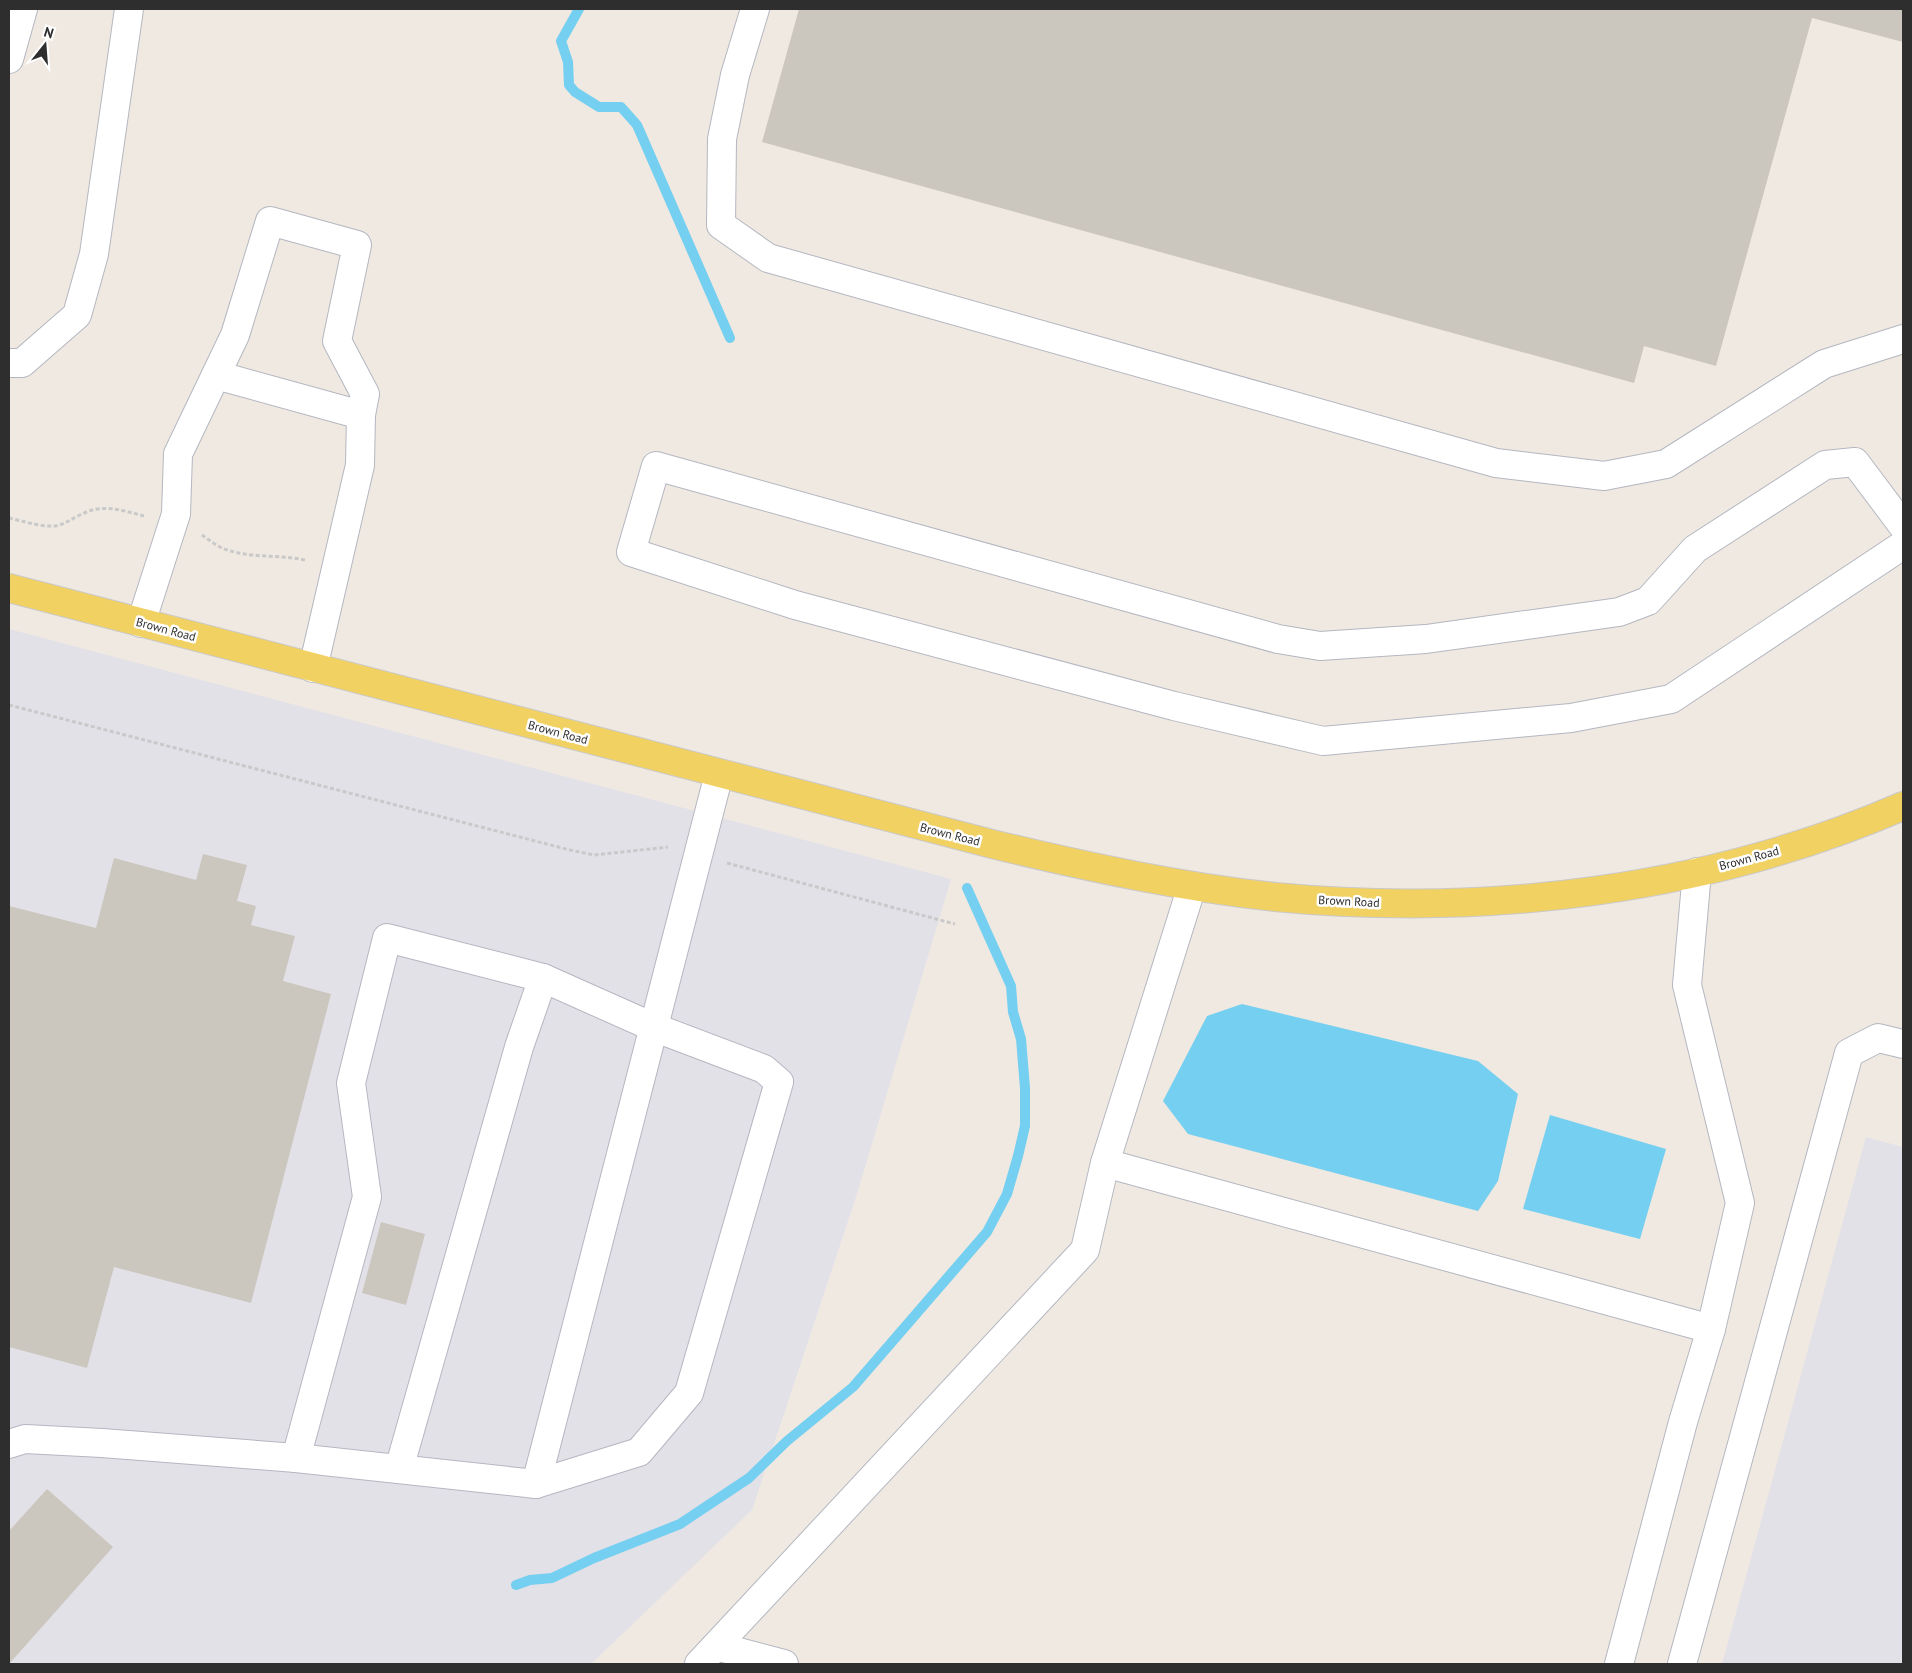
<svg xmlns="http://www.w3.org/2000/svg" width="1912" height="1673" font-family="'PT Sans',sans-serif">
  <rect width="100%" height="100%" fill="#efe9e1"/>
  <!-- industrial -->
  <g fill="#e3e1e8">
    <polygon points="9,629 951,879 857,1194 752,1510 591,1664 9,1664"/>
    <polygon points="1866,1137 1903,1147 1903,1664 1722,1664"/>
  </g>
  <!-- water -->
  <g fill="#75cff0">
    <polygon points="1242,1004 1478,1061 1518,1094 1498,1181 1478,1211 1188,1134 1163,1101 1207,1016"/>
    <polygon points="1550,1115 1666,1149 1640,1239 1523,1209"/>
  </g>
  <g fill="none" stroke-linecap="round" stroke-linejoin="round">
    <!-- stream -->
    <g stroke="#75cff0" stroke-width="10">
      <polyline points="579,9 561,41 568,62 569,85 575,92 599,107 621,107 637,125 730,338"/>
      <polyline points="516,1585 530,1580 552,1578 594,1558 680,1524 749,1478 787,1441 853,1387 987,1232 1007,1194 1018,1156 1025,1126 1025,1088 1021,1039 1013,1012 1011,986 967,888"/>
    </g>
  </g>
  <!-- building -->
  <g fill="#cbc7bf">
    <polygon points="799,9 1903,9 1903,42 1812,18 1716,366 1644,346 1634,383 762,142"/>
    <polygon points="203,854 247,865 237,901 256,906 251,925 295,936 283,981 331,994 251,1303 114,1267 87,1368 9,1347 9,906 96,928 114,858 196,880"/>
    <polygon points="381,1222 425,1234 406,1305 362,1293"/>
    <polygon points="47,1489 113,1547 9,1664 9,1531"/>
  </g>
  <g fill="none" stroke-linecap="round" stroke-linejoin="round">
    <defs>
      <g id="minor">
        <polyline points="755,9 735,75 722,139 721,225 768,258 1496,463 1604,476 1666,464 1824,364 1903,339"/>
        <polyline points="9,59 23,9"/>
        <polyline points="9,363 22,363 77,315 94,254 129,9"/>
        <polyline points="216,375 361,415"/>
        <polyline points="1903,526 1855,462 1825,465 1695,549 1648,601 1619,612 1426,639 1320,646 1278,639 656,466 631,552 795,605 1174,706 1323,741 1571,718 1671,699 1903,545"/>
        <polyline points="141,623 176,514 178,454 235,335 270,221 357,245 337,341 365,394 361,415 360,465 313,668"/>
        <polyline points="1105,1163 1711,1329 1740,1203 1687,985 1697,872"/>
        <polyline points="9,1444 25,1439 102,1443 296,1458 536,1484 639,1452 689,1393 779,1082 764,1069 653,1027 543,978"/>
        <polyline points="296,1458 367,1197 351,1083 387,938 543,978 519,1047 399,1469"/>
        <polyline points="536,1484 719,774"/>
        <polyline points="716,1646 784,1664"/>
        <polyline points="699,1664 1085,1250 1105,1163 1192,886"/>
        <polyline points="1619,1664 1683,1422 1711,1329"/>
        <polyline points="1682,1664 1849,1053 1878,1038 1903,1044"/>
      </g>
      <path id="major" d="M9,588L996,845C1088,867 1180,887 1275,897C1486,917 1707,891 1903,806"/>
    </defs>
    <!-- minor casing -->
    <use href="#minor" stroke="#b4b7c1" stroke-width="30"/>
    <!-- major casing -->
    <use href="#major" stroke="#c9c9c9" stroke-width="30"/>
    <!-- path -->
    <g stroke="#c9c9c9" stroke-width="3" stroke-dasharray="4 2.5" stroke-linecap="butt">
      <path d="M9,518C23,521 40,527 55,526C64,525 71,519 80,515C102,503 121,510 144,516"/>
      <path d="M202,535C208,539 215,545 222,548C248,559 278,554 305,560"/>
      <polyline points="9,705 570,850 594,855 668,847"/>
      <polyline points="727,863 955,924"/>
    </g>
    <!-- minor -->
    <use href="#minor" stroke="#fff" stroke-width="28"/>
    <!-- major -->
    <use href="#major" stroke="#f2d163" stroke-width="28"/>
  </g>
  <g text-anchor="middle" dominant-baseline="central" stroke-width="5" stroke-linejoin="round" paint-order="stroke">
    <!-- street labels -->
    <g font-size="12" fill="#2e2e2e" stroke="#fff">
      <text transform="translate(166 629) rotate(15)">Brown Road</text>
      <text transform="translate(558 732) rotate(15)">Brown Road</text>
      <text transform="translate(950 834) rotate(14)">Brown Road</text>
      <text transform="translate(1749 858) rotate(-15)">Brown Road</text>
      <text transform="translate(1349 901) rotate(3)">Brown Road</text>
    </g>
  </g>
  <!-- border -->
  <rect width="1912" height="1673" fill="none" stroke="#2e2e2e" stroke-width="20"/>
  <!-- north arrow -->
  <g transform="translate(45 45) rotate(17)" stroke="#ffffff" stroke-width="4" paint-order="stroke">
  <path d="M0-4L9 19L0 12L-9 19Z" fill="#2e2e2e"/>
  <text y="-8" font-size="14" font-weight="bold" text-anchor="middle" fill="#2e2e2e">N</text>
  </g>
</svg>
